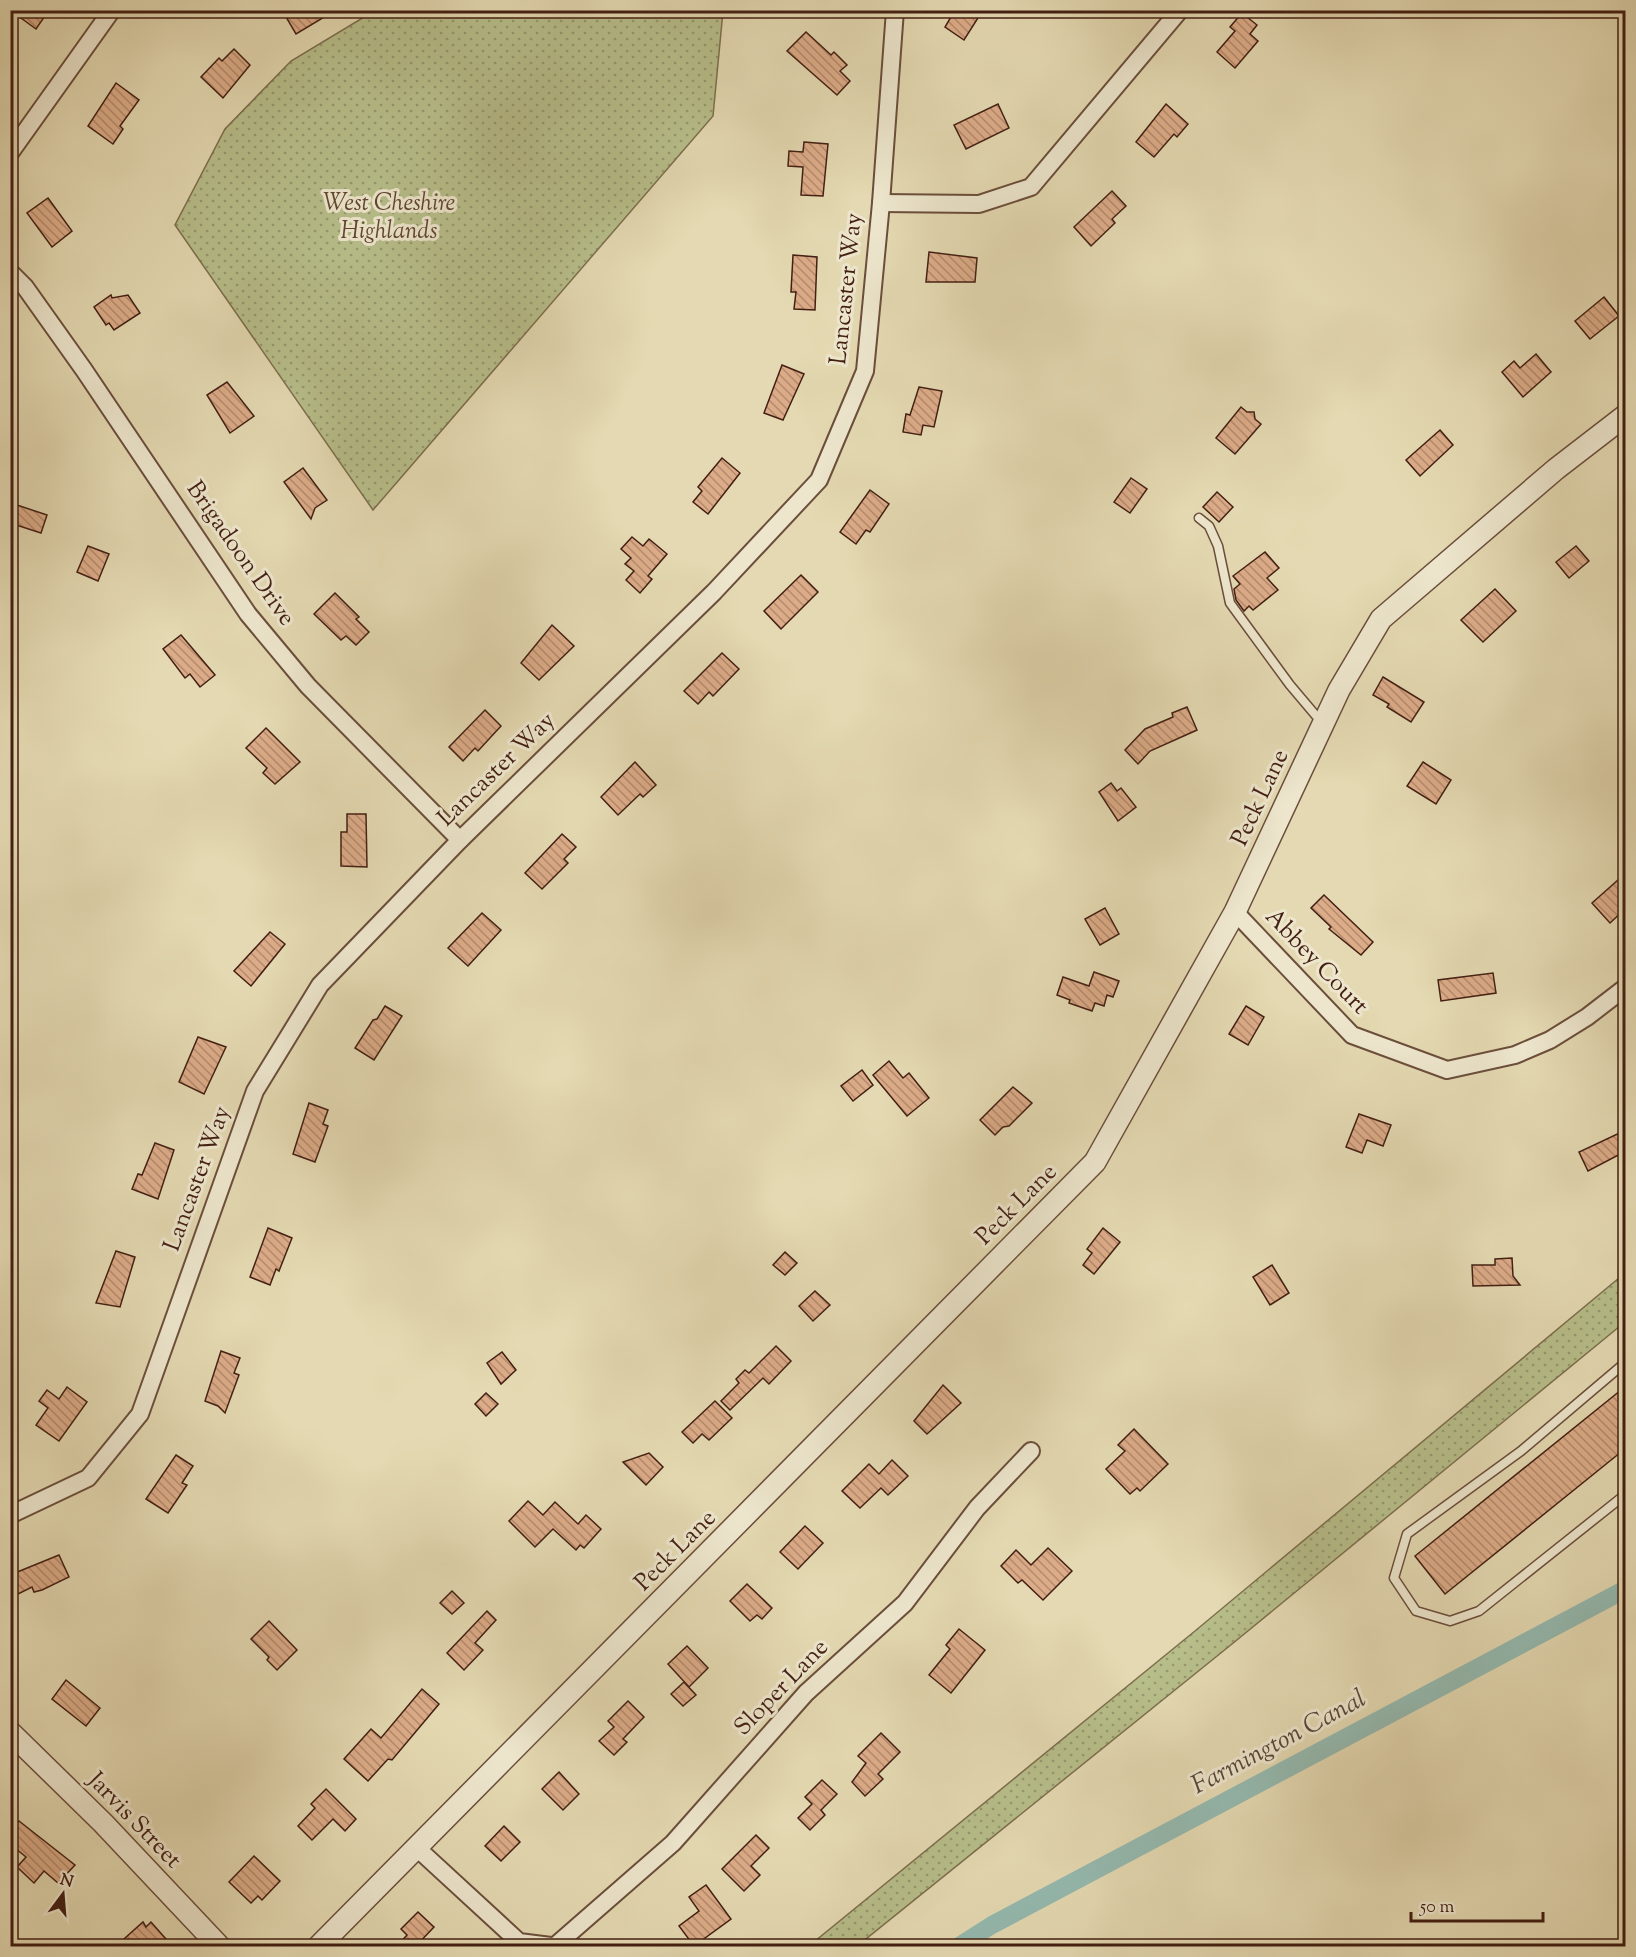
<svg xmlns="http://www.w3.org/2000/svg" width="1636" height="1957" font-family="'Sorts Mill Goudy',serif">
  <defs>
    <pattern id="green-dots" width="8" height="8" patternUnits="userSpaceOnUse" patternTransform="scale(1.5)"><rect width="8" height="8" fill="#b7be8a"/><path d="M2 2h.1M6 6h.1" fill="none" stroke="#969a70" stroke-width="1.8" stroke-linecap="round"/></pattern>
    <pattern id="building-back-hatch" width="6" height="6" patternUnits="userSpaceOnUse" patternTransform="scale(1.5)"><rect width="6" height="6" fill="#dcac88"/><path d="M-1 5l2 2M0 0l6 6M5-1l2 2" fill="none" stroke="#b48b6e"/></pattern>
  </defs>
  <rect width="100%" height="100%" fill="#e4d9b2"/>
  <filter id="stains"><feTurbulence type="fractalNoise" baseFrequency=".00333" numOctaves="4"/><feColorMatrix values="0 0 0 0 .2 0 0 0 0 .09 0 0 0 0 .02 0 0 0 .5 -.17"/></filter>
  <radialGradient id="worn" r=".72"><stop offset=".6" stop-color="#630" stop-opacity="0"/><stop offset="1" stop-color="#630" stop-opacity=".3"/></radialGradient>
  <!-- green -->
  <g fill="url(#green-dots)" stroke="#7d6e4e" stroke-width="1.5">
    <polygon points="374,11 723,11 713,116 373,510 175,225 225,129 291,61"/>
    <polygon points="1625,1273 1625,1322 1232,1644 866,1939 871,1946 809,1946 1195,1631"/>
  </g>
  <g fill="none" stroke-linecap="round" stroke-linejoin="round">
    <!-- canal -->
    <polyline stroke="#95bab0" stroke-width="18" points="959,1946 992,1925 1626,1589"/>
  </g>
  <!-- building -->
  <g fill="url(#building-back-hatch)" stroke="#431f13" stroke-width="1.5">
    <polygon points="10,10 49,10 36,29"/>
    <polygon points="296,10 336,10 296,34 286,17"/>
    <polygon points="955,10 983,10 964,40 945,27"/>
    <polygon points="1242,13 1257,25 1250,34 1258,41 1235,68 1217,52 1235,31 1230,27"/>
    <polygon points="806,32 831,55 834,52 847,65 840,71 850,81 837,95 787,51"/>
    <polygon points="234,49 250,65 223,98 201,77 219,58 222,61"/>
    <polygon points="116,83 139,100 120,126 123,129 113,144 88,126"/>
    <polygon points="998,104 1009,128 966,149 954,125"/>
    <polygon points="1166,104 1188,124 1177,137 1174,134 1154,157 1136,142"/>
    <polygon points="804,142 828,144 823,196 801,195 803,167 788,166 789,151 803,152"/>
    <polygon points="1112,191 1126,206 1112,219 1115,223 1091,246 1074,227"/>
    <polygon points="48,198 72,231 52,247 27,213"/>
    <polygon points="929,252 977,258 975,282 926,282"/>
    <polygon points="793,255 817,257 815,310 794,309 796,292 791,292"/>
    <polygon points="111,295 112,298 128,295 140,313 114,330 109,323 106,325 94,307"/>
    <polygon points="1604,297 1619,316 1590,339 1575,321"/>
    <polygon points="1536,354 1551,372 1523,397 1502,372 1514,361 1520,368"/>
    <polygon points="782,365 804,374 783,420 764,413"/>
    <polygon points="227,382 254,416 230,433 207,395"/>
    <polygon points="919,387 942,391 934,427 923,425 921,435 903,432 906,414 910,415"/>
    <polygon points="1241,407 1247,412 1254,412 1255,419 1261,424 1235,454 1216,438"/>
    <polygon points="1440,430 1453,445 1420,476 1406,460"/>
    <polygon points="722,458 740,473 708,514 693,502 702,491 698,487"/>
    <polygon points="303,468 327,500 315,508 311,519 284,482"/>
    <polygon points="1131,478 1147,489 1130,513 1114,502"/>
    <polygon points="870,490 889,504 870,532 866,530 856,544 840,532"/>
    <polygon points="1217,492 1233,507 1219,522 1203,507"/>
    <polygon points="14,504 47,515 41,533 10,523"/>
    <polygon points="632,537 643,546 649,539 667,554 648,576 652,579 640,593 626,580 634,571 625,564 631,558 621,549"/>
    <polygon points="88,546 109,554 98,581 77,572"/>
    <polygon points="1576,546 1589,561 1569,578 1556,562"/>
    <polygon points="1265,552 1279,568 1267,578 1278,590 1253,610 1249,606 1244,611 1236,600 1234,589 1240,584 1233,576"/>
    <polygon points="801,575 818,592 781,629 764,611"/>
    <polygon points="1495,589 1516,611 1483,642 1461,620"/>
    <polygon points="335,593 359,617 356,619 369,632 356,645 346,636 341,640 314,614"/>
    <polygon points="552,625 574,646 539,680 521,663"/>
    <polygon points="181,635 215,675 200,687 190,674 185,678 163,649"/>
    <polygon points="722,653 739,669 713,696 709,692 698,704 684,691"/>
    <polygon points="1383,677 1424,702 1411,722 1387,707 1389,704 1373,695"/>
    <polygon points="1187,707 1197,730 1150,751 1138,764 1125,750 1145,729 1173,717 1172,713"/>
    <polygon points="485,710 501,726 478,751 475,748 463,761 449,747"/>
    <polygon points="266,728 300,762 275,784 263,773 267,768 246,748"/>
    <polygon points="635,762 656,785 643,797 640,794 618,815 601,797"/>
    <polygon points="1423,762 1451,780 1436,804 1407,786"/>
    <polygon points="1111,783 1117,791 1121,788 1136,807 1118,821 1099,792"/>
    <polygon points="347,814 366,814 367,867 341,866 341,832 347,832"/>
    <polygon points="562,834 576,847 564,859 568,863 542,889 525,873"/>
    <polygon points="1626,873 1626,901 1619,907 1623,911 1610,923 1592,903"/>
    <polygon points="1324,895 1373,942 1361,955 1329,929 1331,927 1311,908"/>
    <polygon points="1105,908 1119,934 1100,945 1085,919"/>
    <polygon points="482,913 501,930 468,966 448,948"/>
    <polygon points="270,932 285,944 251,986 234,971"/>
    <polygon points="1094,972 1119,981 1113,997 1107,995 1104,1006 1095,1003 1092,1011 1069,1003 1070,1000 1057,995 1063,977 1089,986"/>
    <polygon points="1493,973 1496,993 1441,1001 1438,980"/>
    <polygon points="385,1006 402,1016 374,1060 355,1048 373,1020 377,1019"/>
    <polygon points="1246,1006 1264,1017 1248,1045 1229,1034"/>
    <polygon points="198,1037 226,1047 204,1094 179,1082"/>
    <polygon points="889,1061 903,1078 909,1073 929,1098 907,1116 873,1075"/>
    <polygon points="862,1070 873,1085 853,1101 841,1086"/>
    <polygon points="1013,1087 1032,1103 1009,1126 1003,1127 995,1135 980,1120"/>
    <polygon points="309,1103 328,1110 323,1124 328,1126 315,1162 293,1154"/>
    <polygon points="1359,1114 1391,1125 1383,1146 1367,1140 1362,1153 1346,1147"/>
    <polygon points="1626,1130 1626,1151 1588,1171 1579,1152"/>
    <polygon points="155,1143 174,1150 158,1199 132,1189 138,1174 142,1175"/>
    <polygon points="268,1228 292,1238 279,1271 276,1269 270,1285 250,1277"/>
    <polygon points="1103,1228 1120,1242 1094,1274 1083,1265 1092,1253 1087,1249"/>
    <polygon points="116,1251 135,1257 120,1307 96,1303"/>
    <polygon points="785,1252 797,1263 785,1275 773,1265"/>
    <polygon points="1512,1258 1513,1276 1520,1285 1473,1286 1472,1265 1495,1265 1495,1259"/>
    <polygon points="1272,1265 1289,1293 1270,1305 1253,1277"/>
    <polygon points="815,1291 830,1305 813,1321 799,1306"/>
    <polygon points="776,1346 791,1361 769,1384 763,1378 730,1410 721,1401 739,1383 736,1379 745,1370 749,1373"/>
    <polygon points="221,1351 240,1358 234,1373 239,1375 225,1413 218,1406 205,1401"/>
    <polygon points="502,1352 516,1370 501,1384 487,1363"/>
    <polygon points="943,1385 961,1403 927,1434 914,1421"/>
    <polygon points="1626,1386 1626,1448 1445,1594 1415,1556"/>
    <polygon points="67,1387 87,1402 59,1441 36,1425 48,1408 39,1401 47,1390 59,1399"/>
    <polygon points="486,1393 498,1404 486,1416 475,1404"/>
    <polygon points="715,1401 732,1418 709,1440 702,1434 693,1443 682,1432"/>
    <polygon points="1134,1429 1168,1464 1140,1491 1137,1488 1130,1494 1106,1469 1125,1451 1118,1445"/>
    <polygon points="649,1453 663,1467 646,1485 623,1462"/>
    <polygon points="176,1455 193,1466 182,1483 187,1485 168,1513 146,1499"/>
    <polygon points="892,1460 908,1476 888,1495 881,1488 860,1508 842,1491 869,1464 879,1474"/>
    <polygon points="528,1501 543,1515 555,1502 578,1524 586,1515 601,1529 584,1548 580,1545 576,1550 553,1529 535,1547 509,1521"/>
    <polygon points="805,1526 823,1543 798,1569 780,1552"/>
    <polygon points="1048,1548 1072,1571 1043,1600 1022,1580 1018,1583 1001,1566 1016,1550 1031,1565"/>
    <polygon points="59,1555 69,1577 42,1590 34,1592 32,1587 18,1594 10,1575"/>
    <polygon points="747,1584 772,1608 762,1619 757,1615 750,1621 730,1601"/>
    <polygon points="452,1591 464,1603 452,1614 440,1603"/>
    <polygon points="487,1611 496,1620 475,1643 483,1650 464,1670 447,1653"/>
    <polygon points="269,1621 297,1650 277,1670 267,1660 269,1657 251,1639"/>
    <polygon points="959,1629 985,1650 951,1693 929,1675 950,1649 946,1645"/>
    <polygon points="687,1646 708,1668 689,1687 668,1664"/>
    <polygon points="66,1680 100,1708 86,1726 52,1699"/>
    <polygon points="684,1682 696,1695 683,1706 671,1694"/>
    <polygon points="422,1689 439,1704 392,1760 388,1759 368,1781 344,1759 371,1729 381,1738"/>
    <polygon points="628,1701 644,1717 623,1739 627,1742 614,1755 599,1741 614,1727 608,1721"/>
    <polygon points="881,1733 900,1752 878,1774 883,1779 865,1796 852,1782 866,1763 858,1756"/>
    <polygon points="559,1772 579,1794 563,1810 542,1789"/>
    <polygon points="822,1780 837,1794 821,1810 825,1815 810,1830 798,1818 812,1804 805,1797"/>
    <polygon points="326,1789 356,1819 345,1831 333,1819 312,1840 298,1826 315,1808 311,1804"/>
    <polygon points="19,1821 75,1865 58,1883 44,1871 34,1883 17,1867 26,1857 10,1844 10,1831"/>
    <polygon points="504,1826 520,1842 501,1861 485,1846"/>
    <polygon points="756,1835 769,1848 751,1866 760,1875 744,1891 722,1869"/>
    <polygon points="254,1856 280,1881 262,1900 258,1896 251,1903 229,1882"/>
    <polygon points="706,1885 731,1919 694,1946 679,1926 699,1911 689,1897"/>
    <polygon points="418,1912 434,1927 415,1947 396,1947 407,1935 401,1929"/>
    <polygon points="143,1922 146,1927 151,1922 166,1939 158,1947 115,1947"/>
  </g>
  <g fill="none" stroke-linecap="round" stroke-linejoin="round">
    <defs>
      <g id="service">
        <polyline points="1199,518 1209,526 1218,546 1230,603 1290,685 1323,724"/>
        <polyline points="1626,1362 1521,1451 1407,1534 1394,1578 1416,1611 1450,1621 1479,1611 1626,1494"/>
      </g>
      <g id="minor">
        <polyline points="10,153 112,10"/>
        <polyline points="881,203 979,204 1031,187 1180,10"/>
        <polyline points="10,272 25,287 84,370 248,614 308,686 460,840"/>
        <polyline points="1235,912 1352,1035 1447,1070 1515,1055 1550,1040 1587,1017 1626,987"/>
        <polyline points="10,1515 88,1478 140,1414 255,1091 320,985 460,840 714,592 819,480 865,371 881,203 895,10"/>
        <polyline points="418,1849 519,1942 551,1946"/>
        <polyline points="555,1946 673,1843 806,1693 905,1603 977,1508 1031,1451"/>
      </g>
      <g id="tertiary">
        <polyline points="10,1732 103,1823 219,1946"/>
        <polyline points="319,1946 1095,1162 1235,912 1339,690 1381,619 1556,469 1626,415"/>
      </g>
    </defs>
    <!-- service casing -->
    <use href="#service" stroke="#6b4e3b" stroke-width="11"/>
    <!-- minor casing -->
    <use href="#minor" stroke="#6b4e3b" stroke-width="20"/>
    <!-- tertiary casing -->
    <use href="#tertiary" stroke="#6b4e3b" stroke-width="24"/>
    <!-- service -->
    <use href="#service" stroke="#ede6cd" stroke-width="8"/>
    <!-- minor -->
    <use href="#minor" stroke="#ede6cd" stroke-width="16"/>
    <!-- tertiary -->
    <use href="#tertiary" stroke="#ede6cd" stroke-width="21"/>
  </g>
  <g text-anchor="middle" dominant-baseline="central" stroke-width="6" stroke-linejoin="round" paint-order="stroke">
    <!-- park labels -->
    <g font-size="24" font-style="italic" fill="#604731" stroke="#ede6cd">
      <text x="389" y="204">West Cheshire<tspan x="389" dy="28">Highlands</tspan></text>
    </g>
    <!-- street labels -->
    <g font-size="24" fill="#431f13" stroke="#ede6cd">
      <text transform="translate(847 289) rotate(-84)">Lancaster Way</text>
      <text transform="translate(240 554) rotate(55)">Brigadoon Drive</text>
      <text transform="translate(497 770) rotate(-44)">Lancaster Way</text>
      <text transform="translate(1261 798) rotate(-65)">Peck Lane</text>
      <text transform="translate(1316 962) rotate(46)">Abbey Court</text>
      <text transform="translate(198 1179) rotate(-70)">Lancaster Way</text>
      <text transform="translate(1017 1205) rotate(-45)">Peck Lane</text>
      <text transform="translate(676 1551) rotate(-45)">Peck Lane</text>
      <text transform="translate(782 1688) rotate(-46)">Sloper Lane</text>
      <text transform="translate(134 1821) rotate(46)">Jarvis Street</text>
    </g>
    <!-- water labels -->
    <g font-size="26" font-style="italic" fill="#58463a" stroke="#ede6cd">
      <text transform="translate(1279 1743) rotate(-28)">Farmington Canal</text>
    </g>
  </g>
  <!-- margin -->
  <rect width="1636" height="1957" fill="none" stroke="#e4d9b2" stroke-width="36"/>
  <rect x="12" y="12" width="1612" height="1933" fill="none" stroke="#431f13" stroke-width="3"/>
  <rect x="18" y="18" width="1600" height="1921" fill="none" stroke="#431f13" stroke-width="1.5"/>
  <!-- north arrow -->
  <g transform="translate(63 1894) rotate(16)" stroke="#ede6cd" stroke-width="4.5" paint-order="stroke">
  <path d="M0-4.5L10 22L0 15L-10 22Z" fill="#431f13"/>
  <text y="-9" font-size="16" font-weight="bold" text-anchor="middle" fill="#431f13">N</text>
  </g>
  <!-- scale -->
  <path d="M1411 1912v9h132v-9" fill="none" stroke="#431f13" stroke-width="3"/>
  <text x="1420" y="1912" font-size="18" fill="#431f13" stroke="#ede6cd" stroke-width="4.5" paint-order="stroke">50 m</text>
  <rect width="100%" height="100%" filter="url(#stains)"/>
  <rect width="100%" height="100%" fill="url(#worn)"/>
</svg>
